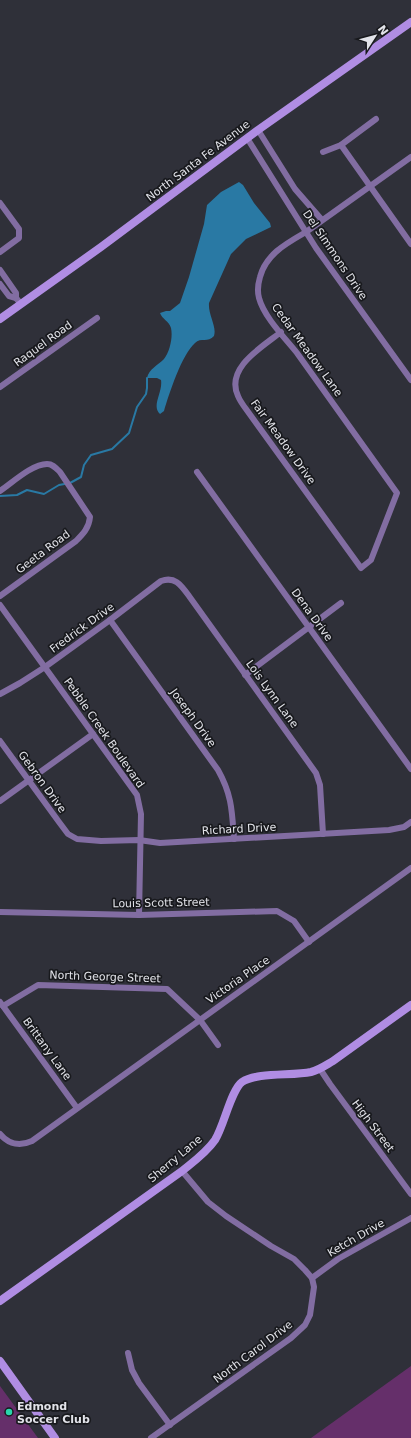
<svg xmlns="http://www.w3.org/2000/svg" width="411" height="1438" font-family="'DejaVu Sans',sans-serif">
  <rect width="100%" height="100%" fill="#2f3039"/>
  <!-- green -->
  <g fill="#652f6a">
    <polygon points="411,1366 411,1438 311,1438"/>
    <polygon points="0,1386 38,1438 0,1438"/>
  </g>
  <!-- water -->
  <path fill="#2979a4" d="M239,182L243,185L254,203L270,223L271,227L246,239L231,254L209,303C208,315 217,326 214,336C208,343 201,337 195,343C182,354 169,394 164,411L160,414C151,406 163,392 161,380L157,378H147C149,369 158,365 164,359C170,351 173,337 171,328C169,321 162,319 160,313L166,311H170L180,303L189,277L204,224L207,205L221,192Z"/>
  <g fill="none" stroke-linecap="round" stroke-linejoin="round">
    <!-- stream -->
    <polyline stroke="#2979a4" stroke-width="2" points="0,496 17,495 27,490 44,494 59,485 70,483 81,477 84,465 91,455 112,449 129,433 137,407 146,394 147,388 147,378"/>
    <!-- street -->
    <g stroke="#826da2" stroke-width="6">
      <polyline points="258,130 295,189 322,220"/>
      <polyline points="247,138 316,248 411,380"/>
      <polyline points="341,145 411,244"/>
      <polyline points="323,152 341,145 376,119"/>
      <polyline points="0,203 19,229 19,238 0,252"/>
      <polyline points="0,270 16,293 16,298 21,304"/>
      <polyline points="0,284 9,296 16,298"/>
      <path d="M281,332C262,347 225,368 238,396C240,401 243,405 246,409L361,568L371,560L397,493L297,353C285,338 264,317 259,298C257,291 258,284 260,277C266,254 287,243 306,232L411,157"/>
      <polyline points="0,387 97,318"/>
      <polyline points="197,472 411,769"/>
      <path d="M0,491C12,483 32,464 47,464C53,464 56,468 60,472L90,517C89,528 83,534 76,541L0,596"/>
      <polyline points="0,605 137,795 141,814 139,915"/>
      <path d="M110,620L218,770C232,795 232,811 234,839"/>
      <polyline points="245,675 341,603"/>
      <path d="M0,694L20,683L45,667L110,620L161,581C175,576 181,585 189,596L316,773L320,785L323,834"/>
      <polyline points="0,741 59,822 68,834 77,839 101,841 139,840 160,843 389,830 404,827 411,822"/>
      <polyline points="0,801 93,734"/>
      <polyline points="0,912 139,915 277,911 294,921 309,942"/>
      <polyline points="0,1002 77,1108"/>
      <polyline points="3,1006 38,985 167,989 200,1020 218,1045"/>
      <polyline points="320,1069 330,1084 411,1194"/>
      <path d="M0,1134C9,1145 21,1146 32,1141L411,868"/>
      <polyline points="312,1278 338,1259 411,1218"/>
      <polyline points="128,1353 132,1370 139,1383 170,1425"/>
      <polyline points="151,1438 291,1338 305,1325 310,1315 314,1287 312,1278 305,1270 294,1259 271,1246 226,1216 208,1202 182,1171"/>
    </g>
    <!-- secondary -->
    <g stroke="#b08de3" stroke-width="8">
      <polyline points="0,319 101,247 258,130 411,22"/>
      <path d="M0,1301L182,1171C193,1162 206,1153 215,1140C224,1126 231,1090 242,1082C257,1072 292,1076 311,1072C319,1070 326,1065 333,1061L411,1005"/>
      <polyline points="0,1361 55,1438"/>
    </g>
  </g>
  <!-- markers -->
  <circle fill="#29d5ac" stroke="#18191d" stroke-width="1.5" cx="9" cy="1412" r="4"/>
  <g text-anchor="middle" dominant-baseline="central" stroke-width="3.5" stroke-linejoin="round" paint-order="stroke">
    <!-- street labels -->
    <g font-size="11" fill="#e2e3e9" stroke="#18191d">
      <text transform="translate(198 161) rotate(-37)">North Santa Fe Avenue</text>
      <text transform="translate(335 255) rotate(56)">Del Simmons Drive</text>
      <text transform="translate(43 344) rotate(-36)">Raquel Road</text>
      <text transform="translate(307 350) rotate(54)">Cedar Meadow Lane</text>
      <text transform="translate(283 442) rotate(54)">Fair Meadow Drive</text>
      <text transform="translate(43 552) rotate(-37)">Geeta Road</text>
      <text transform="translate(312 615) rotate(54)">Dena Drive</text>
      <text transform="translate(82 628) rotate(-36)">Fredrick Drive</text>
      <text transform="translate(272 694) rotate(54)">Lois Lynn Lane</text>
      <text transform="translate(193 718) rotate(54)">Joseph Drive</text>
      <text transform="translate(104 733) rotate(55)">Pebble Creek Boulevard</text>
      <text transform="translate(42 782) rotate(54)">Gebron Drive</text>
      <text transform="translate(239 829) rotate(-3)">Richard Drive</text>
      <text transform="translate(161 903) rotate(-1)">Louis Scott Street</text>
      <text transform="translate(105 977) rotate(2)">North George Street</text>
      <text transform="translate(238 980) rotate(-35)">Victoria Place</text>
      <text transform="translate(47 1049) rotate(54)">Brittany Lane</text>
      <text transform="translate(373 1126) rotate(53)">High Street</text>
      <text transform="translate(175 1159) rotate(-40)">Sherry Lane</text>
      <text transform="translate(356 1238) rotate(-30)">Ketch Drive</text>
      <text transform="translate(253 1352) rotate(-37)">North Carol Drive</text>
    </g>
    <!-- poi labels -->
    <g font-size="11" font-weight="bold" fill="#e2e3e9" stroke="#18191d" text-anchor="start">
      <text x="17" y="1406">Edmond<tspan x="17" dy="13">Soccer Club</tspan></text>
    </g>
  </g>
  <!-- north arrow -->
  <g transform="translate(375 36) rotate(54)" stroke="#18191d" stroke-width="3" paint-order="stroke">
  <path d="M0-3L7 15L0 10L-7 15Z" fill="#e2e3e9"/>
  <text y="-6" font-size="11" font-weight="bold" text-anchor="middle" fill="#e2e3e9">N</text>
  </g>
</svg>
